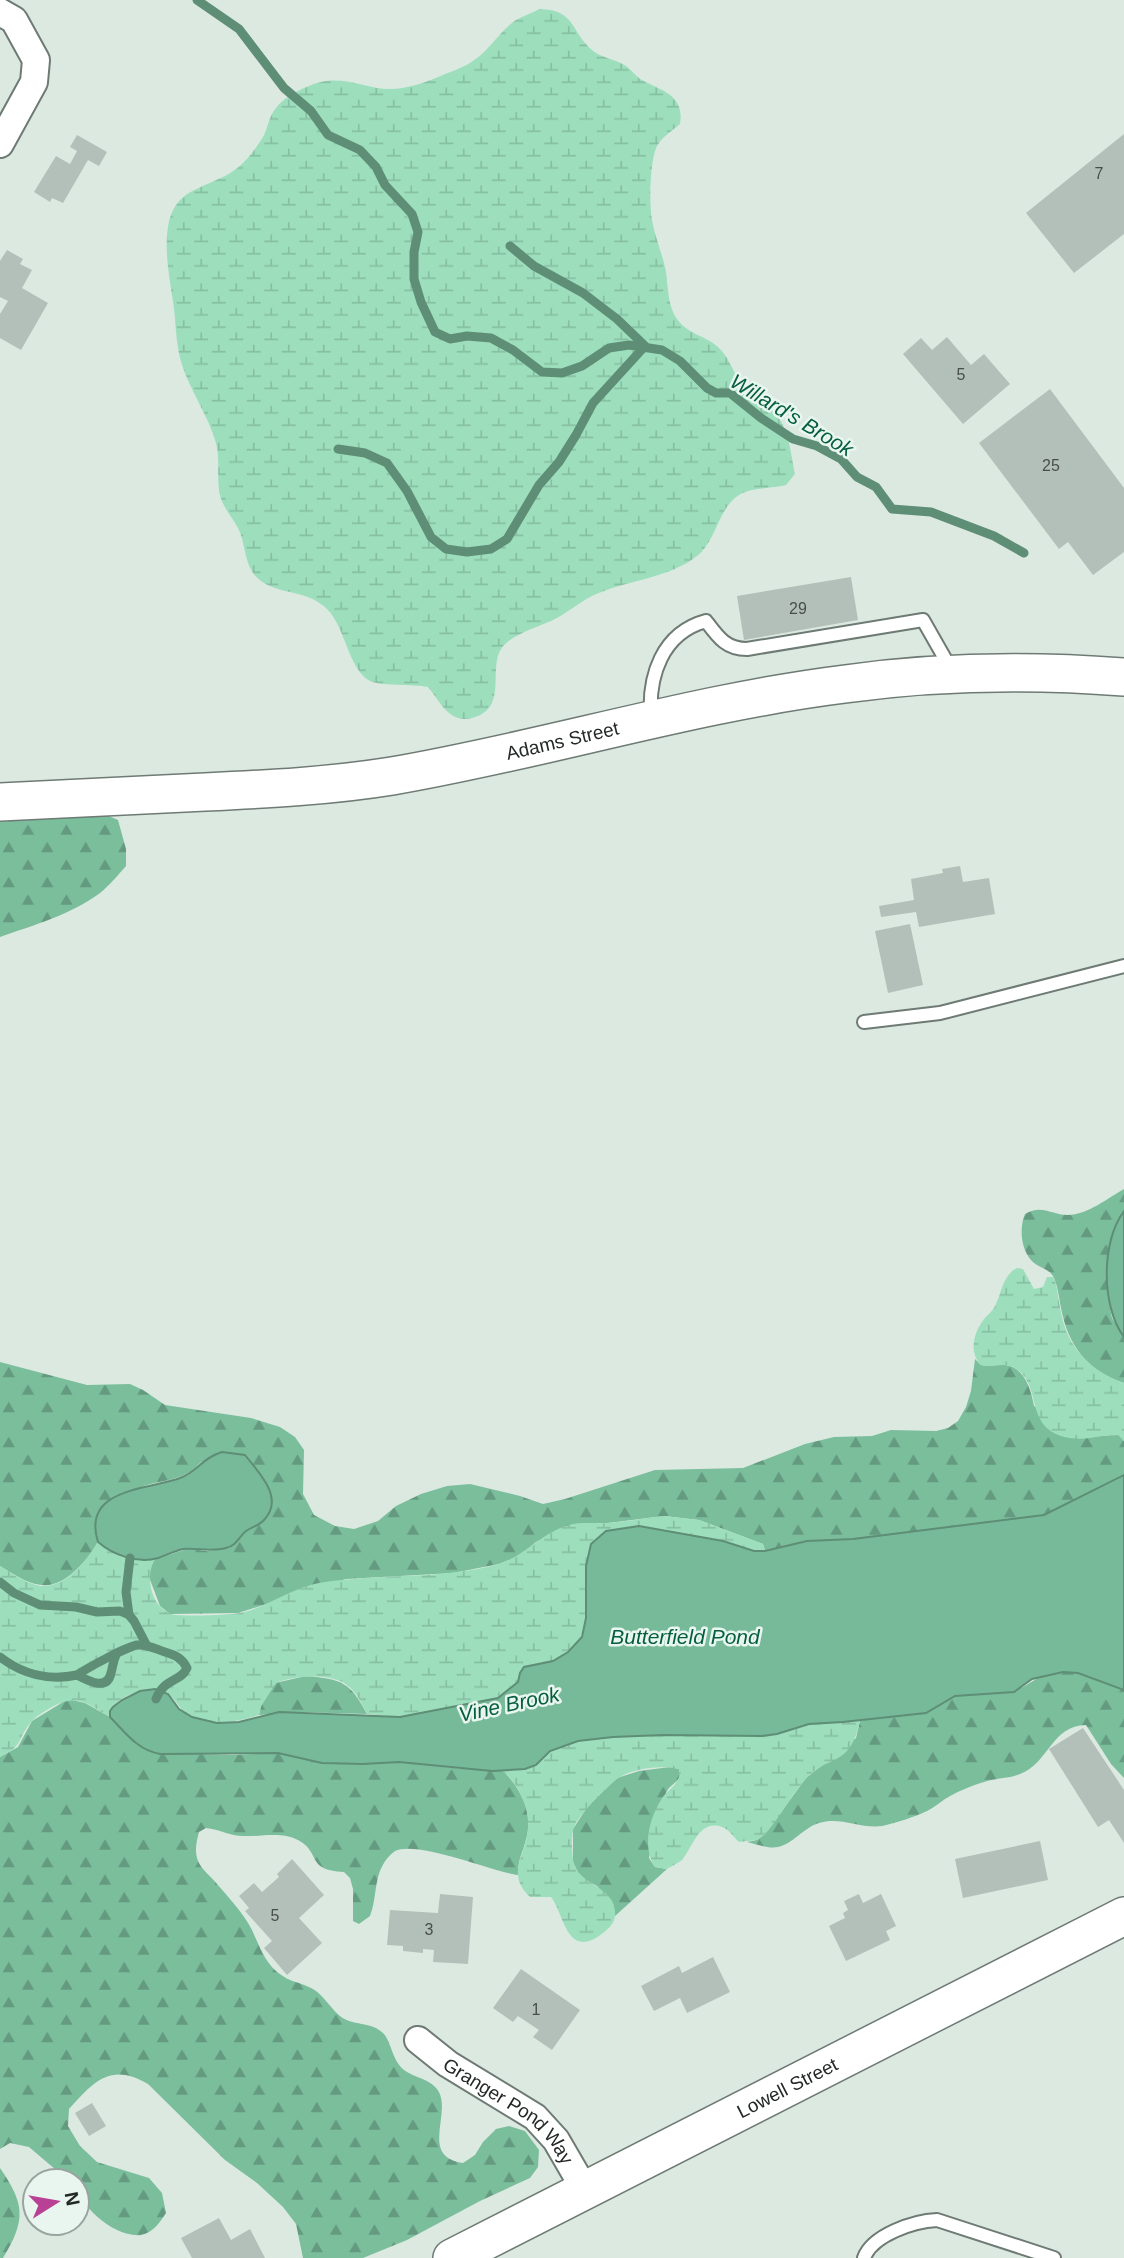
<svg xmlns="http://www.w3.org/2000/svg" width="1124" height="2258" font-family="Helvetica,sans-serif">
  <defs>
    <pattern id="forest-firs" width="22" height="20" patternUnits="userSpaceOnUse" patternTransform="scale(1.75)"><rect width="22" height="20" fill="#7abe9c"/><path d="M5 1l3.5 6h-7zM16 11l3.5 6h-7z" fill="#649a7f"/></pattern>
    <pattern id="wetland-marsh" width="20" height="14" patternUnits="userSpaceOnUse" patternTransform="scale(1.75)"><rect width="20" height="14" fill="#9ddfbd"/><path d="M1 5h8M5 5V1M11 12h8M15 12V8" fill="none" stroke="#87bfa2"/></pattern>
  </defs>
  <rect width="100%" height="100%" fill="#dce9e1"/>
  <!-- forest -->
  <g fill="url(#forest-firs)">
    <path d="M104,814L118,820L126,849V866C118,875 109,886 100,893C70,915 34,925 0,937V822L42,817Z"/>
    <path d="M1124,1189V1211L1121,1214L1108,1298L1112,1318L1124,1337V1383C1087,1371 1068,1345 1061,1308C1059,1298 1058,1285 1053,1276C1048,1268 1038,1268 1031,1260C1021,1249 1019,1228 1025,1214C1042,1204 1051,1215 1068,1215C1087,1215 1108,1198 1124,1189Z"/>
    <path d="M975,1359L981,1365C990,1367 997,1364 1005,1365C1025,1367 1031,1390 1034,1406L1092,1436L1119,1435L1124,1441V1475L1044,1515L853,1539L807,1541L765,1551L763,1544L699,1520L664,1516L608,1523L574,1524L536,1542L519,1556L499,1564L453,1573L346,1579L238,1613L170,1614L160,1606L149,1577L151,1566L155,1559L187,1549L208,1551L229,1548L248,1530L256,1526L254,1466L245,1455L201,1462C181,1484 161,1478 136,1489C123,1494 111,1504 98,1511C96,1518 95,1525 95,1533C96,1536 98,1540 97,1543C95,1551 86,1559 81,1565C51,1597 32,1586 0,1566V1362L87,1385L130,1384L143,1390L165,1405L251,1418L280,1427L295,1437L304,1450L303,1494L314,1515L335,1526L354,1529L378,1521L396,1506L421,1494L447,1486L470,1484L520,1496L543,1504L565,1499L655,1470L743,1468L805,1444L834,1437L872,1436L891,1430L936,1431L948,1428L958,1421L966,1407L971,1391Z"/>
    <path d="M1063,1672L1078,1673L1124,1690V1778L1111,1764L1086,1725C1052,1725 1048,1764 1020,1774C1009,1779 995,1778 984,1782C971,1786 956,1792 945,1799C939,1803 933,1808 927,1811C915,1817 895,1823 882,1826C860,1829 840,1816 819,1823C803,1828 793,1844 778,1847C768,1849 756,1844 747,1842L757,1840L765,1834L806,1778L856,1738L860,1721L876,1717L926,1713L955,1696L1003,1693L1023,1687L1043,1675Z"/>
    <path d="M306,1676C342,1679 350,1682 367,1714L297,1712L259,1715L261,1706L275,1683Z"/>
    <path d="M68,1699L85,1703L110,1717L136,1744L154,1753L233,1755L278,1753L322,1763L363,1764L399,1762L463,1769L502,1770C520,1787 533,1812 527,1836C523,1852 518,1858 518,1875C491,1871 417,1840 395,1851C392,1853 386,1859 384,1863C374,1878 377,1899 370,1916L359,1924L353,1921V1889L350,1878L344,1872C305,1870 322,1853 298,1840C281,1831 261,1837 243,1836C230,1836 219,1829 206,1828L199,1832C196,1843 194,1853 199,1863C203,1871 212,1877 217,1884C229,1898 244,1914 252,1930C259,1945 264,1960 276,1971C289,1982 296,1981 309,1987C323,1993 329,2007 340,2016C351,2026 372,2021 384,2034C392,2044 392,2060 404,2070C413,2077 425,2078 433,2085C459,2105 415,2156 463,2163L475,2155L483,2142L496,2129L509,2126L525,2131L539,2150L538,2167L530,2178L480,2201L407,2240L363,2258H303L296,2224L283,2207L257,2183L225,2160L148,2084C111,2062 94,2081 69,2109L68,2126L80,2146L97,2162L149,2178L162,2193L166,2213C160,2222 153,2233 141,2235C115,2238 77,2206 77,2181H69L29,2147L10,2143L0,2149V1757L18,1747L32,1721Z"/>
    <path d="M670,1767L679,1769C683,1782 672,1782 667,1791C660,1804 653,1842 649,1858L655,1867L667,1869L615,1916L613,1905L597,1886L580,1877L573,1862V1829L588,1806L617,1778L639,1771Z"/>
    <path d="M0,2168C25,2204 26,2220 3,2258H0Z"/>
  </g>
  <!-- wetland -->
  <g fill="url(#wetland-marsh)">
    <path d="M540,9C576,10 570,31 592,50C601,58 616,59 626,66C632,70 636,77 642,80C662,91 685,95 680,124C671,132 659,138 655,151C650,169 649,202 652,220C655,238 663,255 666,272C668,287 668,307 677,319C688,335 708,336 720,349C730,359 734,375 743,386C752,397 765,403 775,413C789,428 791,455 795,474L786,485C771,489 752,487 739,495C718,508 717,540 697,556C668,579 625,580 592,596C578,603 566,614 551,621C537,627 515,634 504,645C485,666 511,708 472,718C449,724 440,701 428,687C413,684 380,686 370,681C348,669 346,628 327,609C305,587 270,597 253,573C244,560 245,541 238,528C231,515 221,506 219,490C217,475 220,458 216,443C208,415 191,392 182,365C176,346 176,327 174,308C170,279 157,223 180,200C196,184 225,182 244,162C251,155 258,145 263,137C268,128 269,116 276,108C285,96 307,85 321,82C345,76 368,89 389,89C409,89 427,82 445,74C460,69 475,62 486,50C496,40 504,28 516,20C523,16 532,13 540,9Z"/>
    <path d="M1017,1268L1023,1269L1034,1289L1043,1287L1047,1277H1054C1059,1293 1059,1311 1065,1327C1074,1354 1097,1374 1124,1383V1441L1118,1435C1102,1434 1085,1441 1070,1438C1021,1430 1045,1383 1013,1367C1003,1362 992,1368 981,1365C968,1352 974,1332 984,1319C987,1315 993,1311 995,1306C1002,1293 1002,1276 1017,1268Z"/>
    <path d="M664,1516L699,1520L763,1544L765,1551L586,1618C584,1639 574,1647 558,1658L686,1597L498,1698L400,1717L367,1714C362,1704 357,1693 348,1686C332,1672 294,1676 276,1683L261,1706L259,1715C237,1722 218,1725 195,1718C181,1714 178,1701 167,1693C152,1683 108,1697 110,1717C86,1703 77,1693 50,1708C44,1712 36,1716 32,1721C16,1739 26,1744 0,1757V1566C12,1573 31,1587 45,1586C69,1585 86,1560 98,1542C114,1556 134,1560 155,1559C145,1575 150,1606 171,1614C179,1617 230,1615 240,1613C268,1607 291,1588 319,1583C378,1573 442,1580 499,1564C527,1555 545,1529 574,1524C584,1522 595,1524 606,1523C625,1522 645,1518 664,1516Z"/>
    <path d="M860,1721C849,1770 829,1752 804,1781C789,1798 780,1818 765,1834L757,1840L739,1842C733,1837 729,1829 722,1827C699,1819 693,1847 682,1860C678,1863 672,1866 667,1869L655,1867C642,1847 649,1819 661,1800C667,1789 683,1783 679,1769C662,1765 632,1768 617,1779C605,1788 580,1814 574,1827C571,1835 572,1851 573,1859C575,1886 618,1885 615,1916C614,1925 606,1931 599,1936C566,1958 564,1913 551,1897H530C507,1875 523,1859 527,1835C532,1811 520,1786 502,1770L536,1765L550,1751L578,1741L613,1737L663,1735L762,1736L777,1734L809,1724Z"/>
  </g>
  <!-- water -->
  <g fill="#77ba99" stroke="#5e8e76" stroke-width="2">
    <path d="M1124,1211V1337C1101,1307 1101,1241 1124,1211Z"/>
    <path d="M222,1452L245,1455C259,1473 285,1498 264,1520C259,1526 251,1527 246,1531C238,1538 237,1545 226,1548C212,1552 198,1548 183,1549C174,1551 167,1555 158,1558C138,1564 113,1555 98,1542C81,1488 148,1490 180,1478C197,1472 202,1458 222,1452Z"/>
    <path d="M1124,1475V1690L1078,1673L1063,1672L1032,1679L1014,1692L955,1696L926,1713L843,1722L809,1724L777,1734L762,1736L663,1735L613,1737L578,1741L550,1751L536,1765L525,1769L492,1771L399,1762L363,1764L322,1763L278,1753L160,1754C137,1750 126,1733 110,1717V1711L113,1707L122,1700L140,1691L155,1689L168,1694L179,1709L192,1717L217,1723L239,1722L279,1712L400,1717L498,1698L518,1682L520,1673L524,1667L553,1661L568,1652L582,1637L586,1618V1566L591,1544L606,1531L639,1526L723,1541L754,1551H765L807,1541L853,1539L1044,1515Z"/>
  </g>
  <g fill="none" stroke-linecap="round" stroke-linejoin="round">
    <!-- stream -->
    <g stroke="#5e8e76" stroke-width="9">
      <polyline points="197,0 239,29 284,88 311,111 328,135 360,150 376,167 385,185 412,214 418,232 414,252 414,279 421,302 435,332 450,339 467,336 491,338 513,350 542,372 562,373 582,366 609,348 629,345 662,350 680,361 707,388 716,393 730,393 761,418 793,439 817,446 841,459 857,477 876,487 892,509 931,512 994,536 1024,553"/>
      <polyline points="338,449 365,453 387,463 407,491 431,537 446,549 467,552 491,549 507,539 539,485 559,462 576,435 593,403 645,346 617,319 583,293 534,266 510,246"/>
      <polyline points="0,1582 14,1593 40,1605 76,1607 97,1612 120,1611 129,1615 134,1621 147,1646"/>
      <polyline points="129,1615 126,1592 130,1558"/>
      <path d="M0,1657C22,1674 49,1681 77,1675C89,1667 124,1648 137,1645C147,1644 156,1649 165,1652C175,1655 182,1658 187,1668C181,1682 164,1678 156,1699"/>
      <path d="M77,1675C87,1680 107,1692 111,1673C113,1666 113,1661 116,1655"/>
    </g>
  </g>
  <!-- building -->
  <g fill="#b3c0b9">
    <polygon points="1124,134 1124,234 1074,273 1026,213"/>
    <polygon points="77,135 107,152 99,166 88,160 63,203 52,198 50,202 34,192 56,156 70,164 77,151 70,147"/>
    <polygon points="7,250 23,259 20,264 32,270 22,288 48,303 21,350 0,338 0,314 8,301 0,297 0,261"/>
    <polygon points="947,337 971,365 984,354 1010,384 963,424 903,354 921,338 932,350"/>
    <polygon points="1050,389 1124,488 1124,552 1093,575 1068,542 1059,549 979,443"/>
    <polygon points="851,577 858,620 744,640 737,596"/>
    <polygon points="960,866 963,882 989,878 995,914 919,927 916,912 881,917 879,906 914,900 911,879 943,873 942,869"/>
    <polygon points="910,924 923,985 888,993 875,931"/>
    <polygon points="1083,1728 1124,1790 1124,1843 1109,1820 1098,1827 1049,1749"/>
    <polygon points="1040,1841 1048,1880 963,1898 955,1859"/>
    <polygon points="292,1859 324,1895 299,1918 322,1943 287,1975 264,1948 272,1941 245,1911 249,1908 239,1896 254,1883 262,1892 279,1877 277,1874"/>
    <polygon points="440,1894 473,1897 468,1964 433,1962 434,1950 423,1949 423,1953 403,1951 403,1946 387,1945 390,1910 438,1913"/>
    <polygon points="859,1894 863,1903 881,1894 896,1926 886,1931 890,1940 846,1961 829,1926 845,1918 843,1913 848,1910 844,1901"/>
    <polygon points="713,1957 730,1992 687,2013 680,1998 654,2011 641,1986 679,1966 682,1973"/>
    <polygon points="521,1969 580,2010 552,2050 533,2037 539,2030 518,2016 513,2022 493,2008"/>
    <polygon points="92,2103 106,2126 89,2136 75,2113"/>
    <polygon points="219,2218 231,2240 250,2229 265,2258 192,2258 181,2238"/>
  </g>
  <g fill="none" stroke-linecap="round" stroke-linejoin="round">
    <defs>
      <g id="lane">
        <path d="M651,718C648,676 662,633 706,621C718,637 726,649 747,649L923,620L952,671"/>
        <polyline points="864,1022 940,1013 1124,966"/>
        <path d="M864,2258C872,2235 914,2221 937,2220L1054,2258"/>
      </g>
      <g id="street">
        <polyline points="0,12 14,20 36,60 34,82 0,144"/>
        <path id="s1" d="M418,2040L448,2064L535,2117L556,2140L585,2190"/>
      </g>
      <g id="secondary">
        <path id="s2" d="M0,802C68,799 137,795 205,792C268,789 330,786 392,776C544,750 692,703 845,684C938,671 1030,670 1124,677"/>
        <path id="s3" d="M452,2258L1124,1916"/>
      </g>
    </defs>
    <!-- lane casing -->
    <use href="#lane" stroke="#6e7a74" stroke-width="16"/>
    <!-- street casing -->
    <use href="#street" stroke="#6e7a74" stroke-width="30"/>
    <!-- secondary casing -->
    <use href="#secondary" stroke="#6e7a74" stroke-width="40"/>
    <!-- lane -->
    <use href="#lane" stroke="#fff" stroke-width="12"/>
    <!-- street -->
    <use href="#street" stroke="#fff" stroke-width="26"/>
    <!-- secondary -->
    <use href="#secondary" stroke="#fff" stroke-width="37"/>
  </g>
  <g text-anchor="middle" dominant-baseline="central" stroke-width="5" stroke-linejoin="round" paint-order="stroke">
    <!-- number labels -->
    <g font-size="16" fill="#484f4b">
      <text x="1099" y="173">7</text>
      <text x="961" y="374">5</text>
      <text x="1051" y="465">25</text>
      <text x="798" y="608">29</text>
      <text x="275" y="1915">5</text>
      <text x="429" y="1929">3</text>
      <text x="536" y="2009">1</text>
    </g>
    <!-- street labels -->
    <g font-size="19" fill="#242926" stroke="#e9f6ef">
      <text stroke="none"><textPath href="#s2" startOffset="567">Adams Street</textPath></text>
      <text stroke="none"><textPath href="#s3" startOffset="376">Lowell Street</textPath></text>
      <text stroke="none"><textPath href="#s1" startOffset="116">Granger Pond Way</textPath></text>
    </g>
    <!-- water labels -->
    <g font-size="21" font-style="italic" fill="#055e3f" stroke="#e9f6ef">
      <text transform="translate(792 415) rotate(31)">Willard's Brook</text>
      <text x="685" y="1636">Butterfield Pond</text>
      <text transform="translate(509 1704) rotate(-12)">Vine Brook</text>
    </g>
  </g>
  <!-- north arrow -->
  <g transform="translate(56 2202) rotate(79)"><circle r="33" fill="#e9f6ef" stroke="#9aa49f" stroke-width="2"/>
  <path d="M0-5L12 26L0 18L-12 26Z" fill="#b94195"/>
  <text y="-10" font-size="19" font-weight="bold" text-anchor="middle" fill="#242926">N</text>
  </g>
</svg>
